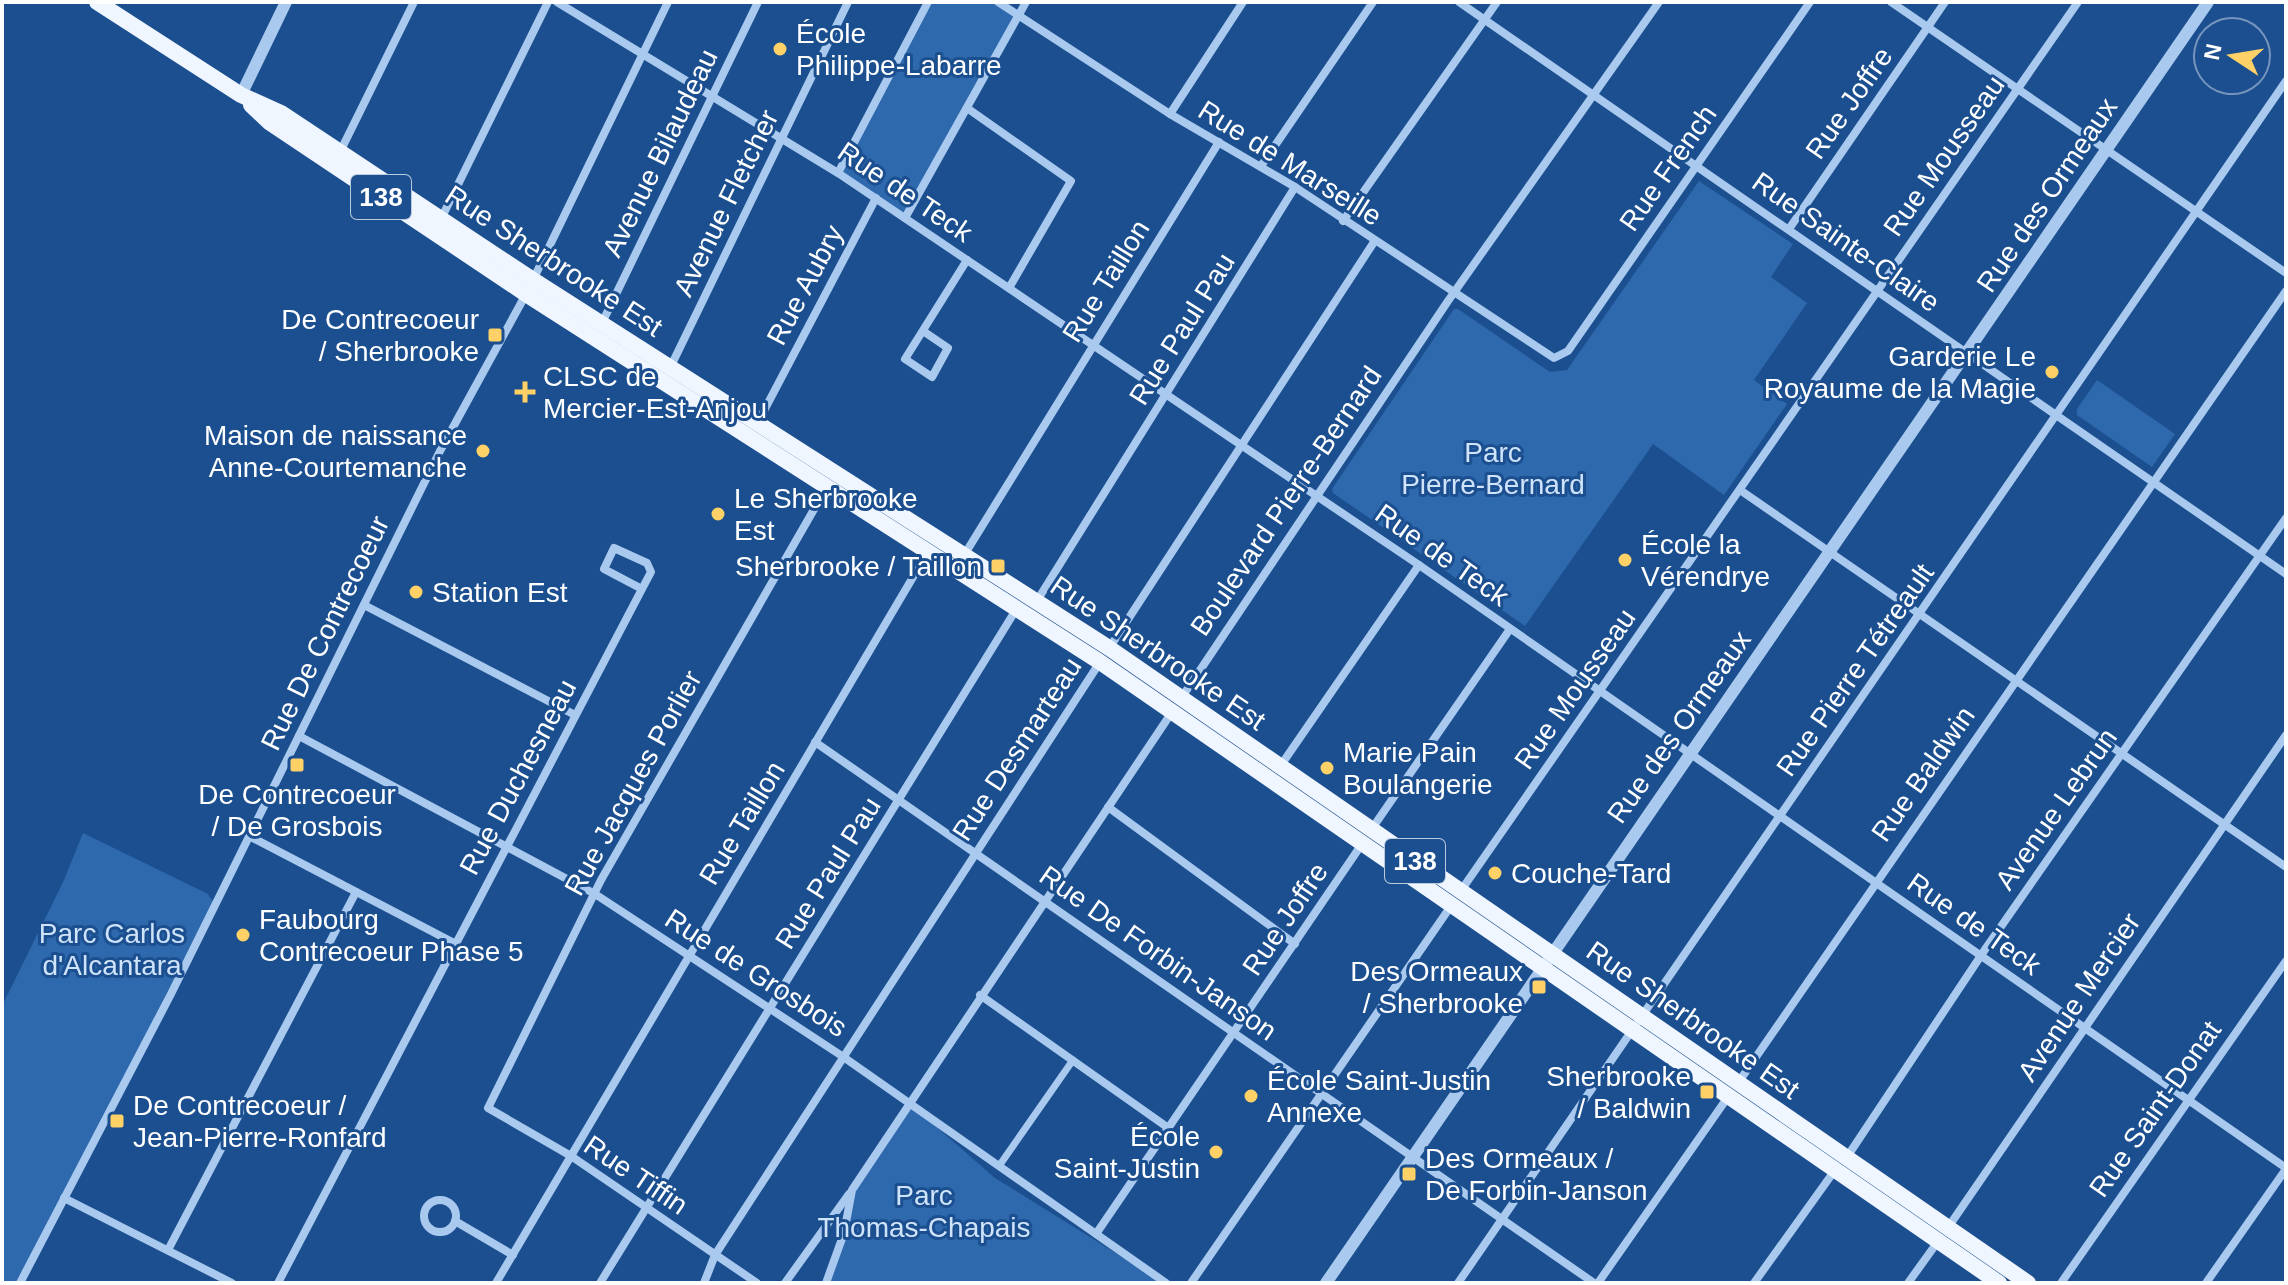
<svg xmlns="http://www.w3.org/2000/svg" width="2288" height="1285" font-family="Helvetica,sans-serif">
  <rect width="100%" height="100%" fill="#1b4f8f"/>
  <!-- green -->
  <g fill="#2e69ad">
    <polygon points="928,2 998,2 1019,15 905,218 838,173"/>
    <polygon points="1699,181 1793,244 1771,277 1807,303 1754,380 1787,404 1724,495 1653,444 1525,626 1333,493 1332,489 1454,309 1458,309 1550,372 1567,370"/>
    <polygon points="2097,380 2175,434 2152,467 2077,415 2077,409"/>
    <polygon points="83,833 208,894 215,905 20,1283 2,1283 2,1006 64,880"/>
    <polygon points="908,1102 995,1178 1164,1283 826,1283 844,1233 852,1190"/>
  </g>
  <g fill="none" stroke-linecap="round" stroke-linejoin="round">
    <!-- pedestrian -->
    <polyline stroke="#a9c9ee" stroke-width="7" points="999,1166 1073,1060"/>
    <!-- minor -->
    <g stroke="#a9c9ee" stroke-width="8">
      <polyline points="557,2 838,173 1419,565 2286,1168"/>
      <polyline points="998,2 1170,114 1295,187 1554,358 1568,351 1810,2"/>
      <polyline points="1459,2 2286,574"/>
      <polyline points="1891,2 2286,273"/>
      <polyline points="967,108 1071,181 1009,288"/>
      <polyline points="1170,114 1243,2"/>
      <polyline points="340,152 414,2"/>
      <polyline points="1261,166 1373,2"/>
      <polyline points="838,173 928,2"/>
      <polyline points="905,218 1026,2"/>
      <polyline points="440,221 548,2"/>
      <polyline points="1343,221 1497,2"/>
      <polyline points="1789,229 1945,2"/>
      <polyline points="532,282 668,2"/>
      <polyline points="601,325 758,2"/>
      <polyline points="923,331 948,348 932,377 905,359 967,260"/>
      <polyline points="670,368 848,2"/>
      <polyline points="757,424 876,198"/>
      <polyline points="1740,490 2286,867"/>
      <polyline points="963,557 1219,142"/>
      <polyline points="1035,604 1295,187"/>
      <polyline points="364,605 575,715"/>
      <polyline points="1108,650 1374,242"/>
      <polyline points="1180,700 1448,301 1659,2"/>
      <polyline points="299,736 595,894 842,1056 1166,1283"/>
      <polyline points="815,742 1594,1283"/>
      <polyline points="1279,768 1419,565"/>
      <polyline points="1108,807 1295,944"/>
      <polyline points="1371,830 1510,629"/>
      <polyline points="249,836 456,944"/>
      <polyline points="1460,892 2078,2"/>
      <polyline points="980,995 1167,1127"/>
      <polyline points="1738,1083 2286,291"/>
      <polyline points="1845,1160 1986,948 2286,518"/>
      <polyline points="64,1198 232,1283"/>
      <circle cx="440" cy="1216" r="16"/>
      <polyline points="455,1221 513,1255"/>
      <polyline points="1947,1229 2286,735"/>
      <polyline points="1096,1234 1364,841"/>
      <polyline points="168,1250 356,892"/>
      <polyline points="20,1283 171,994 440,451 526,294"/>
      <polyline points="278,1283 352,1142 642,589 651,572 647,563 614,548 604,569 642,589"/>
      <polyline points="496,1283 929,550"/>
      <polyline points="600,1283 1017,608"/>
      <polyline points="704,1283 715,1255 1100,662"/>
      <polyline points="757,1283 571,1156 488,1108 601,880 828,485"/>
      <polyline points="785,1283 849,1194"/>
      <polyline points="826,1283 844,1233 852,1190 1172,712"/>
      <polyline points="1191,1283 1453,903"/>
      <polyline points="1458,1283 2286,81"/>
      <polyline points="1598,1283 1730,1094"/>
      <polyline points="1754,1283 1835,1170"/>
      <polyline points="1908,1283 1939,1240"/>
      <polyline points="2061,1283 2286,961"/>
      <polyline points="2206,1283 2286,1169"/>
    </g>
    <!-- tertiary -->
    <g stroke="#a9c9ee" stroke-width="12">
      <polyline points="241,95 286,2"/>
      <polyline points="1326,1283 2208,2"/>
    </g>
    <!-- primary -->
    <g stroke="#f0f6ff" stroke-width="16">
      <polyline points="97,2 241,95 281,113 533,280 1109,648 2028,1283"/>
      <polyline points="251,105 269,122 526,294 1100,662 1999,1283"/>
    </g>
  </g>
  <!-- markers -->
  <g fill="#ffd166" stroke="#1b4f8f" stroke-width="3">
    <circle cx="780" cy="49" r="8"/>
    <rect x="487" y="327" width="16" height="16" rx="4"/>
    <circle cx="2052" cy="372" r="8"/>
    <path d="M521 380h8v8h8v8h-8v8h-8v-8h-8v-8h8z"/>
    <circle cx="483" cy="451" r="8"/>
    <circle cx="718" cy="514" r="8"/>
    <circle cx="1625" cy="560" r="8"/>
    <rect x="990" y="558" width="16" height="16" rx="4"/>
    <circle cx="416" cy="592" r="8"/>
    <rect x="289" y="757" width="16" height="16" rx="4"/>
    <circle cx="1327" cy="768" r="8"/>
    <circle cx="1495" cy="873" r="8"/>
    <circle cx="243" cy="935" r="8"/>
    <rect x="1531" y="979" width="16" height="16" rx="4"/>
    <rect x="1699" y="1084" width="16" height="16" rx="4"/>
    <circle cx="1251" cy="1096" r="8"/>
    <rect x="109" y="1113" width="16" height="16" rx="4"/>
    <circle cx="1216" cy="1152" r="8"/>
    <rect x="1401" y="1166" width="16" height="16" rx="4"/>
  </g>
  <g text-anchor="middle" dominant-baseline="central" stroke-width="6" stroke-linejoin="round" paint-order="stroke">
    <!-- shield labels -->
    <g fill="#1b4f8f" stroke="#bbcadd" stroke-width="2">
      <rect x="351" y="175" width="60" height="44" rx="6"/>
      <rect x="1385" y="839" width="60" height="44" rx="6"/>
    </g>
    <g font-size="26" font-weight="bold" fill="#fff">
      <text x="381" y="197">138</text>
      <text x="1415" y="861">138</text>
    </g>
    <!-- poi labels -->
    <g font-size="28" fill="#fff" stroke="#1b4f8f" text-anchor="start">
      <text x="796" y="33">École<tspan x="796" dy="32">Philippe-Labarre</tspan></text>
      <text x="479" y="319" text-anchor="end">De Contrecoeur<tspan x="479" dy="32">/ Sherbrooke</tspan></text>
      <text x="2036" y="356" text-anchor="end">Garderie Le<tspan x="2036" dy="32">Royaume de la Magie</tspan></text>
      <text x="543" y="376">CLSC de<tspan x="543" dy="32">Mercier-Est-Anjou</tspan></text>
      <text x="467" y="435" text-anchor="end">Maison de naissance<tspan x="467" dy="32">Anne-Courtemanche</tspan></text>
      <text x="734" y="498">Le Sherbrooke<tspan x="734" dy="32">Est</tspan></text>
      <text x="1641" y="544">École la<tspan x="1641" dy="32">Vérendrye</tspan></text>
      <text x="982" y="566" text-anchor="end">Sherbrooke / Taillon</text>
      <text x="432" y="592">Station Est</text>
      <text x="1343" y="752">Marie Pain<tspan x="1343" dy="32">Boulangerie</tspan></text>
      <text x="297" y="794" text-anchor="middle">De Contrecoeur<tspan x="297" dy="32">/ De Grosbois</tspan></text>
      <text x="1511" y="873">Couche-Tard</text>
      <text x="259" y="919">Faubourg<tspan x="259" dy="32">Contrecoeur Phase 5</tspan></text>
      <text x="1523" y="971" text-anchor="end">Des Ormeaux<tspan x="1523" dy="32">/ Sherbrooke</tspan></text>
      <text x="1691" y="1076" text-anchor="end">Sherbrooke<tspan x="1691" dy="32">/ Baldwin</tspan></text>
      <text x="1267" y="1080">École Saint-Justin<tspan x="1267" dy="32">Annexe</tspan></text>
      <text x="133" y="1105">De Contrecoeur /<tspan x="133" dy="32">Jean-Pierre-Ronfard</tspan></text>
      <text x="1200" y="1136" text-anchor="end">École<tspan x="1200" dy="32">Saint-Justin</tspan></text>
      <text x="1425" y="1158">Des Ormeaux /<tspan x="1425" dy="32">De Forbin-Janson</tspan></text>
    </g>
    <!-- street labels -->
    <g font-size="28" fill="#fff" stroke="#1b4f8f">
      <text transform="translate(1849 103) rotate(-55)">Rue Joffre</text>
      <text transform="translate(660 153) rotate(-64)">Avenue Bilaudeau</text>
      <text transform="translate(1944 156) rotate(-55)">Rue Mousseau</text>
      <text transform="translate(1290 163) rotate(32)">Rue de Marseille</text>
      <text transform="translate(1668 168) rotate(-55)">Rue French</text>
      <text transform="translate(905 192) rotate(34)">Rue de Teck</text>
      <text transform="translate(2047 195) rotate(-56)">Rue des Ormeaux</text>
      <text transform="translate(726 203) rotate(-64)">Avenue Fletcher</text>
      <text transform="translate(1846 242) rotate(35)">Rue Sainte-Claire</text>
      <text transform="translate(554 261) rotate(33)">Rue Sherbrooke Est</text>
      <text transform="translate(1106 281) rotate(-58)">Rue Taillon</text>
      <text transform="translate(805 285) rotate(-62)">Rue Aubry</text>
      <text transform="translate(1182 329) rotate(-58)">Rue Paul Pau</text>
      <text transform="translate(1286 501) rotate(-56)">Boulevard Pierre-Bernard</text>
      <text transform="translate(1442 555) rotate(35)">Rue de Teck</text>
      <text transform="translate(325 633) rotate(-64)">Rue De Contrecoeur</text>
      <text transform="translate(1158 653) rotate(34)">Rue Sherbrooke Est</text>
      <text transform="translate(1855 670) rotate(-55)">Rue Pierre Tétreault</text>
      <text transform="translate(1575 689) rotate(-55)">Rue Mousseau</text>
      <text transform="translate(1679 727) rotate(-55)">Rue des Ormeaux</text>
      <text transform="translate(1017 749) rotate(-57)">Rue Desmarteau</text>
      <text transform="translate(1923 774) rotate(-55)">Rue Baldwin</text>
      <text transform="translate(518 777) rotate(-62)">Rue Duchesneau</text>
      <text transform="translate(633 783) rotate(-61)">Rue Jacques Porlier</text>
      <text transform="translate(2056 809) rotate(-55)">Avenue Lebrun</text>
      <text transform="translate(742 823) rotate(-59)">Rue Taillon</text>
      <text transform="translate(828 873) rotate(-58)">Rue Paul Pau</text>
      <text transform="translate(1285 919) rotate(-56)">Rue Joffre</text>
      <text transform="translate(1974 924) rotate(35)">Rue de Teck</text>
      <text transform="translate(1158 953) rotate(35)">Rue De Forbin-Janson</text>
      <text transform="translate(756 973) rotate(33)">Rue de Grosbois</text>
      <text transform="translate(2079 997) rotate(-56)">Avenue Mercier</text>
      <text transform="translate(1693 1020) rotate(35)">Rue Sherbrooke Est</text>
      <text transform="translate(2155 1109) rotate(-55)">Rue Saint-Donat</text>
      <text transform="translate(636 1175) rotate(34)">Rue Tiffin</text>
    </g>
    <!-- park labels -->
    <g font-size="28" fill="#cfe3fa" stroke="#1b4f8f">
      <text x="1493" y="452">Parc<tspan x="1493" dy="32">Pierre-Bernard</tspan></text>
      <text x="112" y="933">Parc Carlos<tspan x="112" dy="32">d'Alcantara</tspan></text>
      <text x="924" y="1195">Parc<tspan x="924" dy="32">Thomas-Chapais</tspan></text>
    </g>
  </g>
  <!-- border -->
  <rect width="2288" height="1285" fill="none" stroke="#ffffff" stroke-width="8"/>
  <!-- north arrow -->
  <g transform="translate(2232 56) rotate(282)"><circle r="38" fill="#1b4f8f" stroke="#7695bc" stroke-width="2"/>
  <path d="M0-6L14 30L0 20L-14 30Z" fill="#ffd166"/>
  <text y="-12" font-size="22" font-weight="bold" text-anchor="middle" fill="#ffffff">N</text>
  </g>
</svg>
